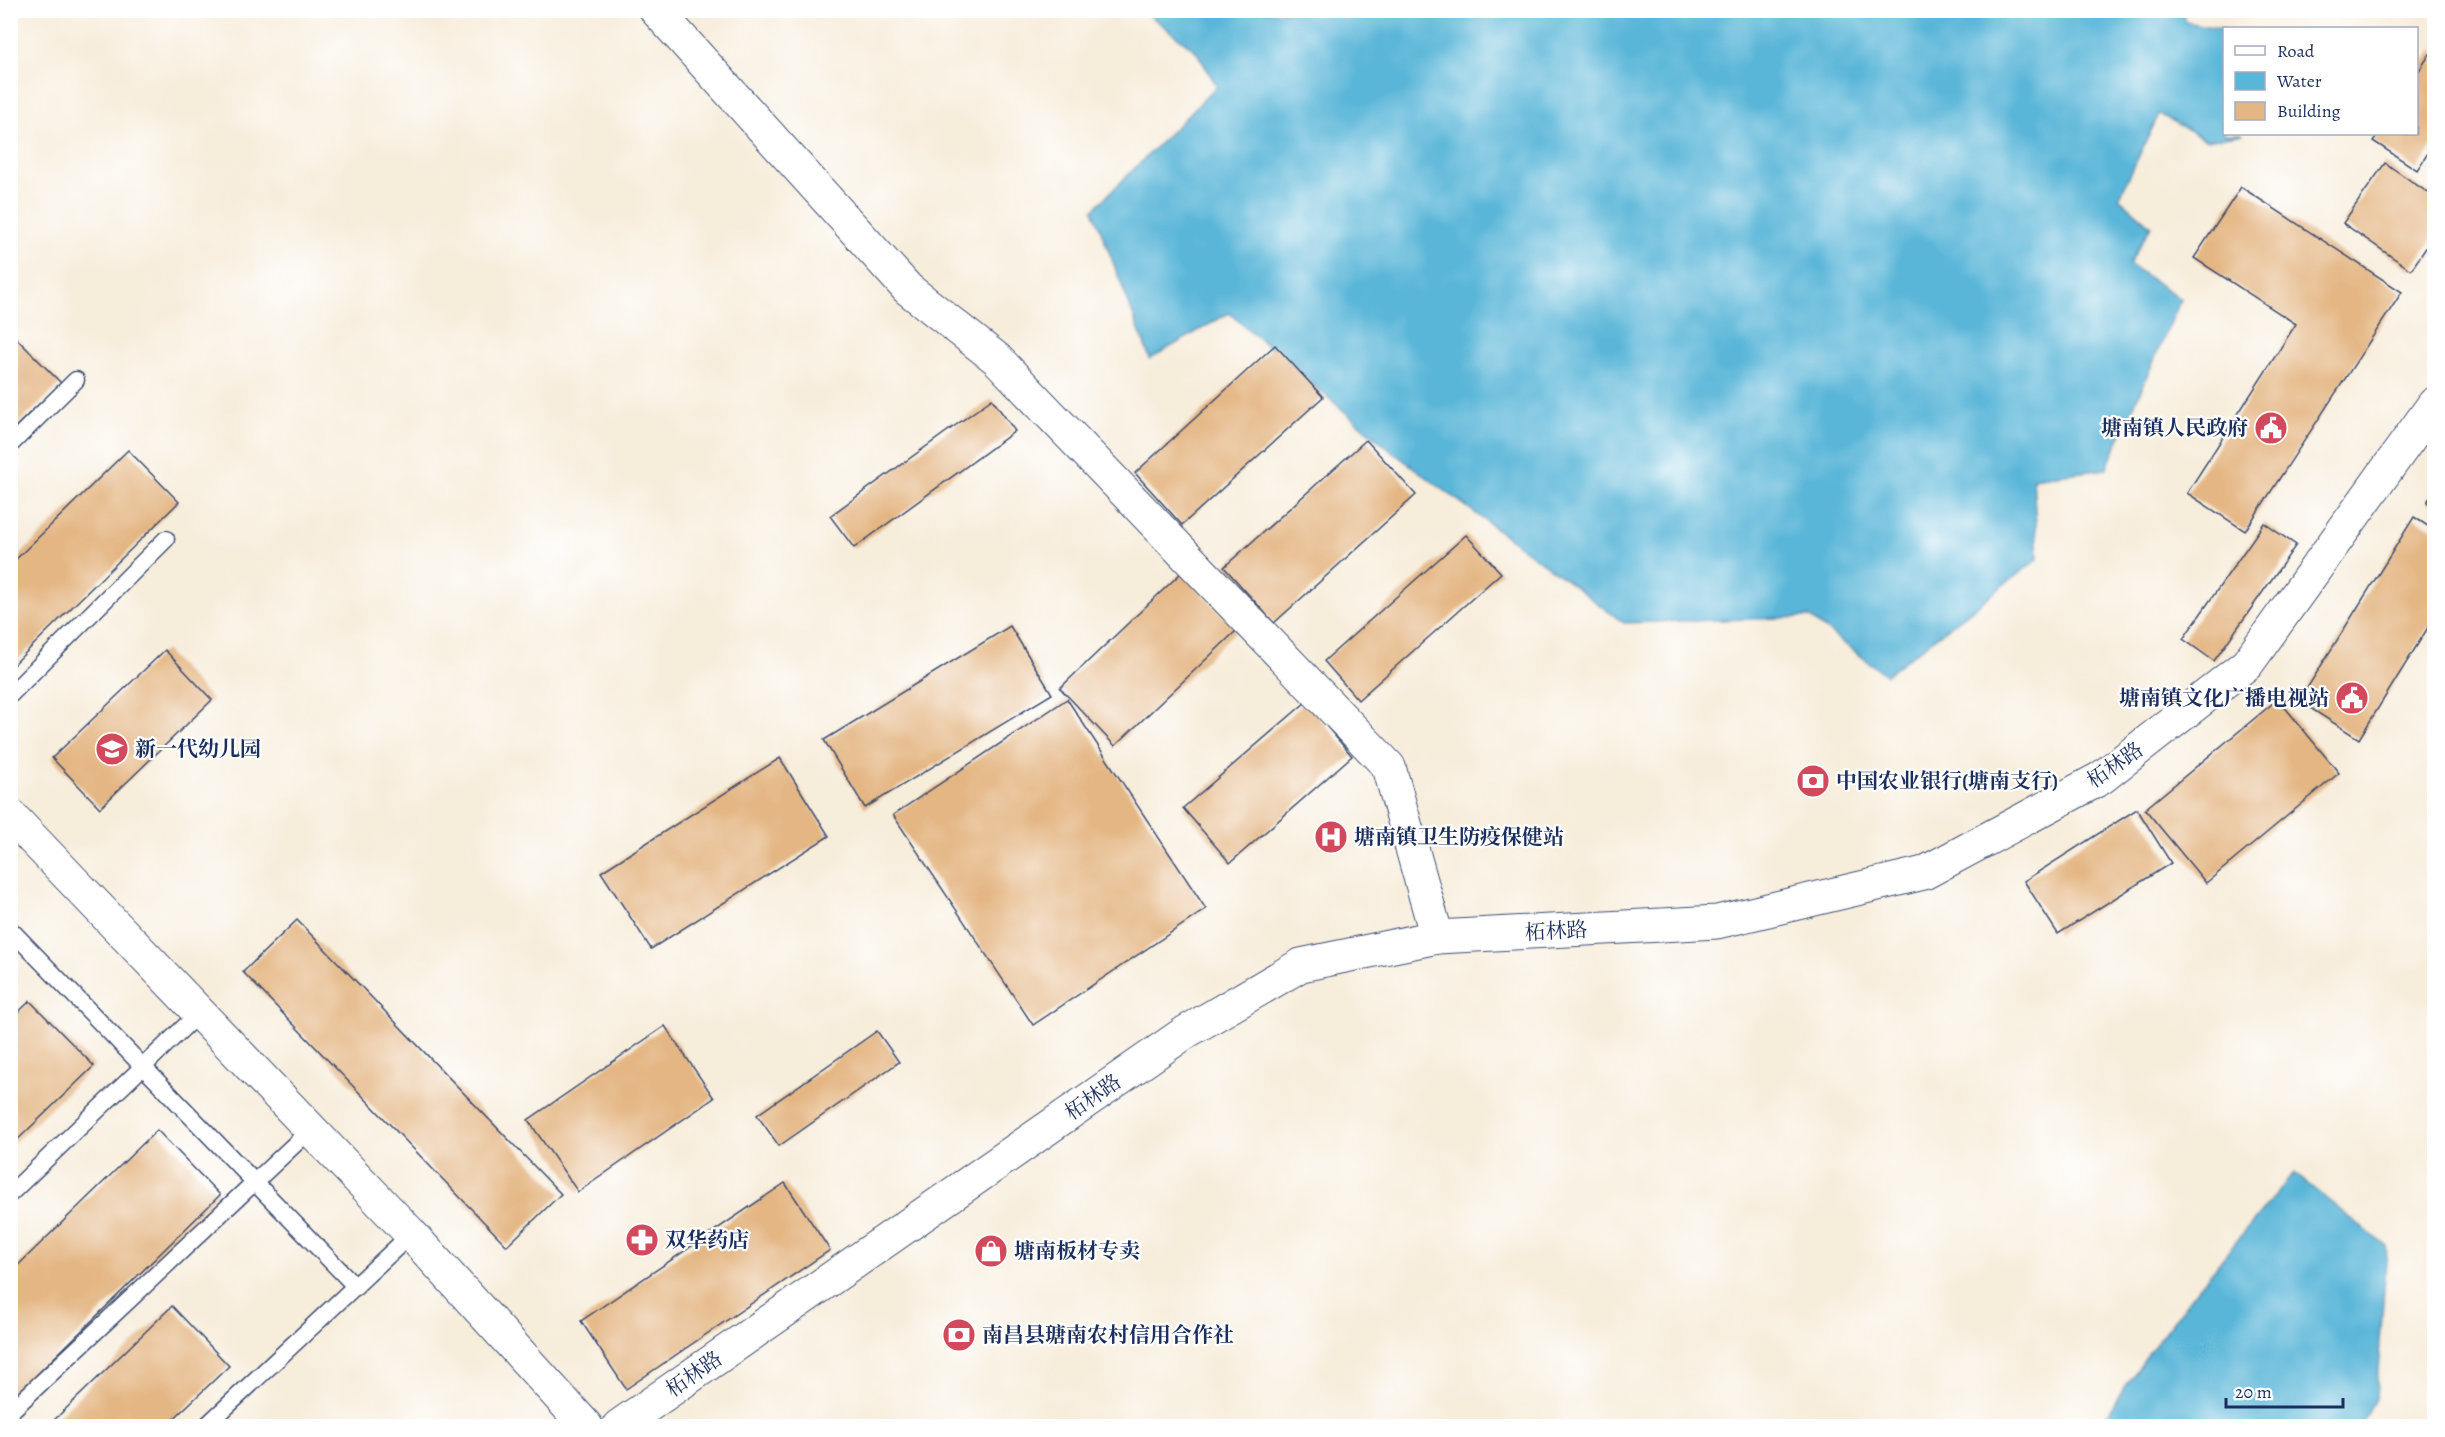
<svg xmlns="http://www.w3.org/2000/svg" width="2445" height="1437" font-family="Alegreya,'Noto Serif SC',serif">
  <rect width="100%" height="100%" fill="#fff"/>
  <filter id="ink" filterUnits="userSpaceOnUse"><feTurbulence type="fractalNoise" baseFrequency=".0167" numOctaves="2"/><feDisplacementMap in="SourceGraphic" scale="12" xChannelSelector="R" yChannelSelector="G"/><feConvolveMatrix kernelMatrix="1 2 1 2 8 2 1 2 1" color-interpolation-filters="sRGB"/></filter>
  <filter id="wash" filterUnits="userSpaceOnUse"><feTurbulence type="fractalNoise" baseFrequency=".008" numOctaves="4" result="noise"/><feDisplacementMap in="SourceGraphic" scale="24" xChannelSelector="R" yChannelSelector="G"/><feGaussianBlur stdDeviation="1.35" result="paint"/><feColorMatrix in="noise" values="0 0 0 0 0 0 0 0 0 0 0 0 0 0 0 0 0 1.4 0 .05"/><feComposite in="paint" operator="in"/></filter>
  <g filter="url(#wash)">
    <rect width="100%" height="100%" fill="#f7eddb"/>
    <!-- water -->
    <g fill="#5ab6d8" stroke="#3a729b" stroke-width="1.5">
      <polygon points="1144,11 2181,11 2186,22 2224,29 2224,134 2243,134 2207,140 2159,114 2119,198 2151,226 2129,264 2181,299 2106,469 2033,478 2038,559 1886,675 1809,617 1624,623 1391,451 1229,313 1150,359 1093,210 1217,86 1196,51"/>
      <path d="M2294,1173L2387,1247L2376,1397L2360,1426H2100C2155,1336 2226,1254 2294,1173Z"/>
    </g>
    <g id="blocks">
      <!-- building -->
      <g fill="#e4b683">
        <polygon points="2434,48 2434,144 2417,170 2373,141 2378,134 2416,134 2416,75"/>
        <polygon points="2385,163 2434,197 2434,236 2411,270 2343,223"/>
        <polygon points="2241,187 2402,292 2245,531 2187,493 2296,324 2194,258"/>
        <polygon points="10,332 61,383 10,432"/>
        <polygon points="1275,345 1323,397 1182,525 1135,473"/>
        <polygon points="992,399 1015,431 854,548 830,516"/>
        <polygon points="1366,440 1416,495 1274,623 1224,567"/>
        <polygon points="128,450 179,502 10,668 10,565"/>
        <polygon points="2434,491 2434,507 2427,502"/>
        <polygon points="2414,517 2434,530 2434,618 2359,739 2299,701"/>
        <polygon points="2264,523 2296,545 2214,661 2183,639"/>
        <polygon points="1466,535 1501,573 1358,700 1324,661"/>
        <polygon points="1182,572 1237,630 1115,746 1060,688"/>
        <polygon points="1010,626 1052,694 865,808 824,740"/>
        <polygon points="165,650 212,700 100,808 52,758"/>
        <polygon points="1067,699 1206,909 1033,1025 893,815"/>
        <polygon points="2278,699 2339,773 2206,883 2145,809"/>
        <polygon points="1306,702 1352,756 1230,863 1183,808"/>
        <polygon points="780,758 829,836 651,949 601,872"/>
        <polygon points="2137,809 2171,863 2058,934 2024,881"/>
        <polygon points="297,920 561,1194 507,1246 243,972"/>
        <polygon points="30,1001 94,1066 10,1147 10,1020"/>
        <polygon points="665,1026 714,1098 578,1192 528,1120"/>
        <polygon points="877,1031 899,1062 779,1146 757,1115"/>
        <polygon points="157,1130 220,1195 14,1397 10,1394 10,1273"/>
        <polygon points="785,1183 830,1250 626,1389 581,1321"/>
        <polygon points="172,1306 229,1366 166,1426 48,1426"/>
      </g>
    </g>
  </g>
  <g filter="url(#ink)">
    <use href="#blocks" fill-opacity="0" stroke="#3c4c71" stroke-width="1.5"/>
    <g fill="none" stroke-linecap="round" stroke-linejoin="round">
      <defs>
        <g id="lane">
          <polyline points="10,445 76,380"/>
          <polyline points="10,695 166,539"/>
          <polyline points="10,929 356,1287"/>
          <polyline points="10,1194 200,1012"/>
          <polyline points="10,1412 311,1129"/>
          <polyline points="206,1426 411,1234"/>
        </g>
        <g id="street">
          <polyline points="656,10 908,289 997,359 1389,767 1437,937"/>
          <polyline points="10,815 411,1234 586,1426"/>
        </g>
        <polyline id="secondary" points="619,1426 1186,1032 1301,965 1437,937 1717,922 1924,873 2101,778 2247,664 2434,404"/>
      </defs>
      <!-- lane casing -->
      <use href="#lane" stroke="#3c4c71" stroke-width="19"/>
      <!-- street casing -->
      <use href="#street" stroke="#3c4c71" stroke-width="35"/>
      <!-- secondary casing -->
      <use href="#secondary" stroke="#3c4c71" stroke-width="35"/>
      <!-- lane -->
      <use href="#lane" stroke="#fff" stroke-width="16"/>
      <!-- street -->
      <use href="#street" stroke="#fff" stroke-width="33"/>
      <!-- secondary -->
      <use href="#secondary" stroke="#fff" stroke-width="33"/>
    </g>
  </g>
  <!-- icons -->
  <defs>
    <symbol id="civic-disc" viewBox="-11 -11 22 22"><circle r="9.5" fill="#d1495b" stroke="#fff"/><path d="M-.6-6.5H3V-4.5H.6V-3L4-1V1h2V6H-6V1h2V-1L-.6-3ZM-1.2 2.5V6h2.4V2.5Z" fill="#fff"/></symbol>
    <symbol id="school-disc" viewBox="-11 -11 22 22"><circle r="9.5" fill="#d1495b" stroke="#fff"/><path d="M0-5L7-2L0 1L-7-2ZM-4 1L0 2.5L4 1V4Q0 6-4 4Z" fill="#fff"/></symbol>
    <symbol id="bank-disc" viewBox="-11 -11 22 22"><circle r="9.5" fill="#d1495b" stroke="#fff"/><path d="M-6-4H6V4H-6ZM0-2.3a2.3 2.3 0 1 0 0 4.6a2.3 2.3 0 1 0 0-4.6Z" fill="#fff"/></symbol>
    <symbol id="hospital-disc" viewBox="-11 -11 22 22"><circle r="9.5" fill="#d1495b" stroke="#fff"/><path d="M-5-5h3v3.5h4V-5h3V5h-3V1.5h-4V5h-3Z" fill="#fff"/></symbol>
    <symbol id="pharmacy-disc" viewBox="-11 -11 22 22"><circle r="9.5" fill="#d1495b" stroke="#fff"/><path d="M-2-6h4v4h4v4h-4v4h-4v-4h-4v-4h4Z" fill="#fff"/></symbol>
    <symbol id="shop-disc" viewBox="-11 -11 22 22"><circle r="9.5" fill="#d1495b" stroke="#fff"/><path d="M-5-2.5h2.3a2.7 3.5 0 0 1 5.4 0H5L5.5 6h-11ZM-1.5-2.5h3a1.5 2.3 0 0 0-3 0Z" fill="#fff"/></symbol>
  </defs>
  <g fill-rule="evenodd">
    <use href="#civic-disc" x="2252" y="409" width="38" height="38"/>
    <use href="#civic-disc" x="2333" y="679" width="38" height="38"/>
    <use href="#school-disc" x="93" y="730" width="38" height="38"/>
    <use href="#bank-disc" x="1794" y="762" width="38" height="38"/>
    <use href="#hospital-disc" x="1312" y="818" width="38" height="38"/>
    <use href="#pharmacy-disc" x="623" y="1221" width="38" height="38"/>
    <use href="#shop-disc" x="972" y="1232" width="38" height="38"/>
    <use href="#bank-disc" x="940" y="1316" width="38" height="38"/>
  </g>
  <g text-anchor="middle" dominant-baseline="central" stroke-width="4.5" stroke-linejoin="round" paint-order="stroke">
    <!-- poi labels -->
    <g font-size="21" font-weight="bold" fill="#1b2f5e" stroke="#fff" text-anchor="start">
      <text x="2248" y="428" text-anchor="end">塘南镇人民政府</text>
      <text x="2329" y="698" text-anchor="end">塘南镇文化广播电视站</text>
      <text x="135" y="749">新一代幼儿园</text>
      <text x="1836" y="781">中国农业银行(塘南支行)</text>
      <text x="1354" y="837">塘南镇卫生防疫保健站</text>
      <text x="665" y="1240">双华药店</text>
      <text x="1014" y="1251">塘南板材专卖</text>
      <text x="982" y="1335">南昌县瑭南农村信用合作社</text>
    </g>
    <!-- street labels -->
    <g font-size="21" fill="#1b2f5e" stroke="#fff">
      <text transform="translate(2115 765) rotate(-35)">柘林路</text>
      <text transform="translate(1556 931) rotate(-3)">柘林路</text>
      <text transform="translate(1093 1097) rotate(-35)">柘林路</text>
      <text transform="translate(694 1374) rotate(-35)">柘林路</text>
    </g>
  </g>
  <!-- margin -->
  <rect width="2445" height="1437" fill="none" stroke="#fff" stroke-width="36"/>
  <!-- legend -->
  <rect x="2223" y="27" width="195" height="108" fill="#ffffff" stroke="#a4acbf" stroke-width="1.5"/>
  <rect x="2235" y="46" width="30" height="9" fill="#ffffff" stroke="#a4acbf" stroke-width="1.5"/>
  <text x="2277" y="57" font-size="18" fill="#1b2f5e">Road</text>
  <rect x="2235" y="72" width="30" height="18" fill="#5ab6d8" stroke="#a4acbf" stroke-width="1.5"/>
  <text x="2277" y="87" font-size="18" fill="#1b2f5e">Water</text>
  <rect x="2235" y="102" width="30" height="18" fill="#e4b683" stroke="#a4acbf" stroke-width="1.5"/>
  <text x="2277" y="117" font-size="18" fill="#1b2f5e">Building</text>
  <!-- scale -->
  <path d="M2226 1398v9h117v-9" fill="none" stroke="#1b2f5e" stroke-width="3"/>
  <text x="2235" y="1398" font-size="18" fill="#1b2f5e" stroke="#ffffff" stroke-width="4.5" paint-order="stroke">20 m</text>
</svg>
